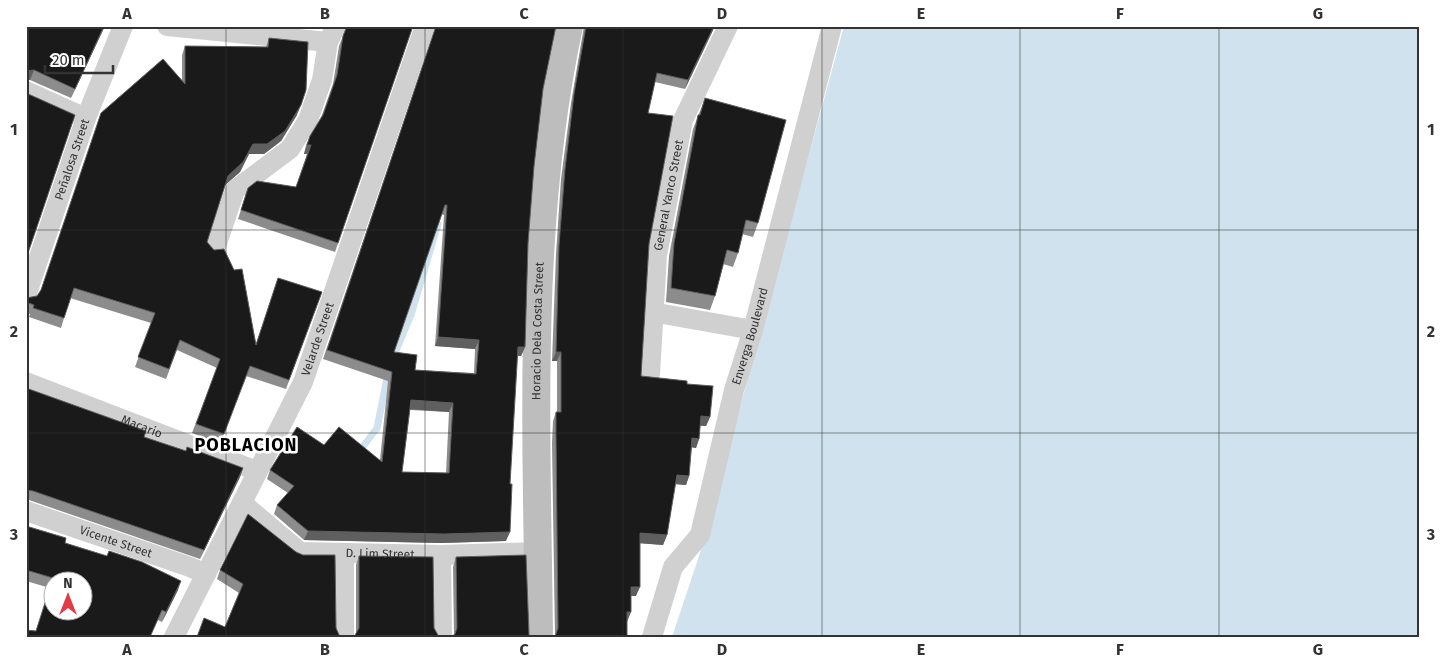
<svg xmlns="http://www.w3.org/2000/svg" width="1445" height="663" font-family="'Fira Sans',sans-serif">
  <rect width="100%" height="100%" fill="#fff"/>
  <!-- water -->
  <polygon fill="#cfe2ee" points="844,26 1419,26 1419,637 672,637 701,550"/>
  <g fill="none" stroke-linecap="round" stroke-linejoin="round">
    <!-- stream -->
    <g stroke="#cfe2ee" stroke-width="7">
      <polyline points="392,360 411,315 438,224"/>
      <polyline points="359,452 377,428 388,373"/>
    </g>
    <!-- street -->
    <g stroke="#d0d0d0" stroke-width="20">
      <polyline points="167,26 328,42"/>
      <polyline points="26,91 86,118"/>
      <polyline points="215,249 235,190 290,149 308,120 322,80 328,42 336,26"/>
      <path id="s1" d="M26,296L86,118L123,26"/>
      <polyline points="652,312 753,330"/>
      <path id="s2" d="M650,374L657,255L683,120L728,26"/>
      <path id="s3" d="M26,382L257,471"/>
      <path id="s4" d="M242,503L300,552L441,555L538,552"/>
      <path id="s5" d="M26,511L190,567L206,574"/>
      <polyline points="344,553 344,637"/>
      <polyline points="441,555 442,637"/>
      <path id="s6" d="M174,637L303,382L425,26"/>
      <path id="s7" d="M652,637L673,567L700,535L734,390L753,330L832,26"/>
    </g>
    <!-- secondary -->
    <path stroke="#bdbdbd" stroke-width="28" id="s8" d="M539,637C537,435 526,225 569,26"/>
  </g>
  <!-- wall -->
  <g fill="#8c8c8c" fill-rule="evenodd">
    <polygon points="26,26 105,26 71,98 30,80 26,80"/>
    <polygon points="347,26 413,26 335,252 238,219 248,188 296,187 307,154 304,154 306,145 310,136 322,115 333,84 339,46"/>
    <path d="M436,26L543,89L534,166L528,243L525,347L521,356H517L506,541L441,543L304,540L274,514L277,505L288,493L267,479L270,470L324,445L380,460L388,381L323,359ZM441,214L444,215L435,346L475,349L474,373L415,370L394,352ZM410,410L449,412L446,473L402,472Z"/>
    <polygon points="584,26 715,26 685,89 655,82 648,113 649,244 641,376 687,384 710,417 706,426 700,426 699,439 696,448 692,447 689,476 686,485 675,484 667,535 663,545 640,543 636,596 631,596 555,637 552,443 553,421 556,412 557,412 557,361 552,361 556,254 561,179 571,103"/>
    <polygon points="269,38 297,115 281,141 264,154 249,154 240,172 225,185 207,242 256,344 278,278 322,292 286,389 246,376 220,444 192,433 217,368 177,350 166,379 135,367 151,323 70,298 61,328 29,317 30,314 26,313 26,298 37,296 182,80 182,55 185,46 266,47"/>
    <polygon points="705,98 758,223 753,237 742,234 738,253 733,267 723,264 715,296 710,310 666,302 669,256 693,129"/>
    <polygon points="26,388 144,437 186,451 243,468 240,477 200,559 26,499"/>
    <polygon points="26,526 178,590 162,622 158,620 36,631 50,588 26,581"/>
    <polygon points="359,556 434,628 356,634 356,565"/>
    <polygon points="456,557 529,635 454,635 453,567"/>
    <polygon points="220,570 336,628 225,627 239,593 217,579"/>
  </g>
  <!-- shaded-wall -->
  <g fill="#5f5f5f">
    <polygon points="104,26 105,26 71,98 75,89"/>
    <polygon points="290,26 305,26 305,28"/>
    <polygon points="714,26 715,26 685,89 688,80"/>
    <polygon points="34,70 30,80 26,80 26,71"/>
    <polygon points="301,105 297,115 281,141 264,154 249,154 240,172 224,186 228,176 253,144"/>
    <polygon points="307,145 311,145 307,154 304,154"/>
    <polygon points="438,337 479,340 475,349 435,346"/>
    <polygon points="518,347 525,347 521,356 514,356"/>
    <polygon points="556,352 561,352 557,361 552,361"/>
    <polygon points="411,400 453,403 449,412 408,409"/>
    <polygon points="701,416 710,417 706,426 698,425"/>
    <polygon points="692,438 699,439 696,448 689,447"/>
    <polygon points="243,468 240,477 200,559 204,550"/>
    <polygon points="677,475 689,476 686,485 674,484"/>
    <polygon points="308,531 510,532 506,541 441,543 304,540"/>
    <polygon points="640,533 667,535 663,545 636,543"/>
    <polygon points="181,581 178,590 162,622 166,612"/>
    <polygon points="631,587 640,587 636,596 627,596"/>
    <polygon points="627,612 631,612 627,622"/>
  </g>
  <!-- building -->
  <g fill="#1a1a1a" stroke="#5f5f5f" fill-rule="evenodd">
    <polygon points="26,26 104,26 75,89 34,70 26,71"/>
    <polygon points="347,26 413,26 338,243 241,210 248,188 257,181 296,187 311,145 307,145 310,136 323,115 337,75 343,36"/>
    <path d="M436,26H556L543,89L534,166L528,243L525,347H518L510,484H512L510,532L444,534L308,531L277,505L294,486L270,470L297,427L324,445L339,427L382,462L392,372L327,350ZM445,205H447L438,337L479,340L476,374L415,370L417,355L394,352ZM411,400L453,403L449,473L402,472Z"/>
    <polygon points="586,26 714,26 688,80 657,73 648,113 673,116 649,244 641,376 687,381 687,384 713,386 710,417 701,416 699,439 692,438 689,476 677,475 667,535 640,533 640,587 631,587 631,612 627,612 627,637 555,637 558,628 556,434 556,412 561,412 561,352 556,352 559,245 565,169 574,94"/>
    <polygon points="269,38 308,42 306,90 301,105 285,131 267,144 253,144 243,162 228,176 207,242 214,250 224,249 234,270 242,269 256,345 278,278 322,292 289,380 250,366 224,434 196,424 220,359 180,340 169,369 138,357 155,313 74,288 64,318 33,308 34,305 26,302 26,298 37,296 41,290 101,113 163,59 185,84 185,46 268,47"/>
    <polygon points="26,93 75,115 26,259"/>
    <polygon points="705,98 786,120 758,223 746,220 738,253 727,250 715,296 671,288 674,243 698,115 700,115"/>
    <polygon points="26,388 146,431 144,437 186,451 187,447 243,468 204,550 33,491 26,490"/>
    <polygon points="248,514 296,552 303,555 335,555 336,628 340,637 197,637 204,618 225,627 243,584 220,570"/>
    <path d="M26,526L66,538L65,543L107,556L109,551L142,562L181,581L166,612L162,610L150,637H26V630L36,631L53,578L26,570ZM52,580H82V610H52Z"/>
    <polygon points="526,555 529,635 530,637 451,637 455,634 457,628 456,557"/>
    <polygon points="359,556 433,557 434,628 439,637 354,637 359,628"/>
  </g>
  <!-- grid -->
  <path fill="none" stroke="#333" stroke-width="1" stroke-opacity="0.55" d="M226,26V637M425,26V637M623,26V637M822,26V637M1020,26V637M1219,26V637M26,230H1419M26,433H1419"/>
  <g text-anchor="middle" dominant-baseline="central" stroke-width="5" stroke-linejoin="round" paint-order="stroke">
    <!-- street labels -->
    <g font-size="12" fill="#333" stroke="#fff">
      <text stroke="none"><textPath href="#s1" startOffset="144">Peñalosa Street</textPath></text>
      <text stroke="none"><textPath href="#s2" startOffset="180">General Yanco Street</textPath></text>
      <text stroke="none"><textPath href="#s8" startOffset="306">Horacio Dela Costa Street</textPath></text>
      <text stroke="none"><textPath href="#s7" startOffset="320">Enverga Boulevard</textPath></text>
      <text stroke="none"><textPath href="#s6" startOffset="331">Velarde Street</textPath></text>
      <text stroke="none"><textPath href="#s3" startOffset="124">Macario</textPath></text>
      <text stroke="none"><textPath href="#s5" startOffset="95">Vicente Street</textPath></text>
      <text stroke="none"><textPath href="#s4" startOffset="156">D. Lim Street</textPath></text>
    </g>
    <!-- district labels -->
    <g font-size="18" font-weight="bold" letter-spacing="1" fill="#000" stroke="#fff">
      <text x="246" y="445">POBLACION</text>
    </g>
  </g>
  <!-- border -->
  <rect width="1445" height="663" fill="none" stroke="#ffffff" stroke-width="55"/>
  <!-- north arrow -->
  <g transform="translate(68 596)"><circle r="24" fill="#ffffff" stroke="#adadad"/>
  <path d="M0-4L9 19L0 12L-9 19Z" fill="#e63946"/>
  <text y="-8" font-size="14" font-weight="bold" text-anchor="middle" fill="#333333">N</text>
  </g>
  <!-- scale -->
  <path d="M45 65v8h68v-8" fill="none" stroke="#333333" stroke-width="2.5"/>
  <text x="52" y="65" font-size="15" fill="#333333" stroke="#ffffff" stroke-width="4" paint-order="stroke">20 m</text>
  <rect x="28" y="28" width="1390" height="608" fill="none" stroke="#333" stroke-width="2"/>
  <g font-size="16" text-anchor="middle" font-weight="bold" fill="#333">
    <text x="127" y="19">A</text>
    <text x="325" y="19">B</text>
    <text x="524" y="19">C</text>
    <text x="722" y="19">D</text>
    <text x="921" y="19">E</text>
    <text x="1120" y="19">F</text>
    <text x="1318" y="19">G</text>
    <text x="14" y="135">1</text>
    <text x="1431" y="135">1</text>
    <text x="14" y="337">2</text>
    <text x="1431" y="337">2</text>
    <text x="14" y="540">3</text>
    <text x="1431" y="540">3</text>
    <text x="127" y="655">A</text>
    <text x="325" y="655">B</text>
    <text x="524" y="655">C</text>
    <text x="722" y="655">D</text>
    <text x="921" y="655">E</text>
    <text x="1120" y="655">F</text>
    <text x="1318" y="655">G</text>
  </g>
</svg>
